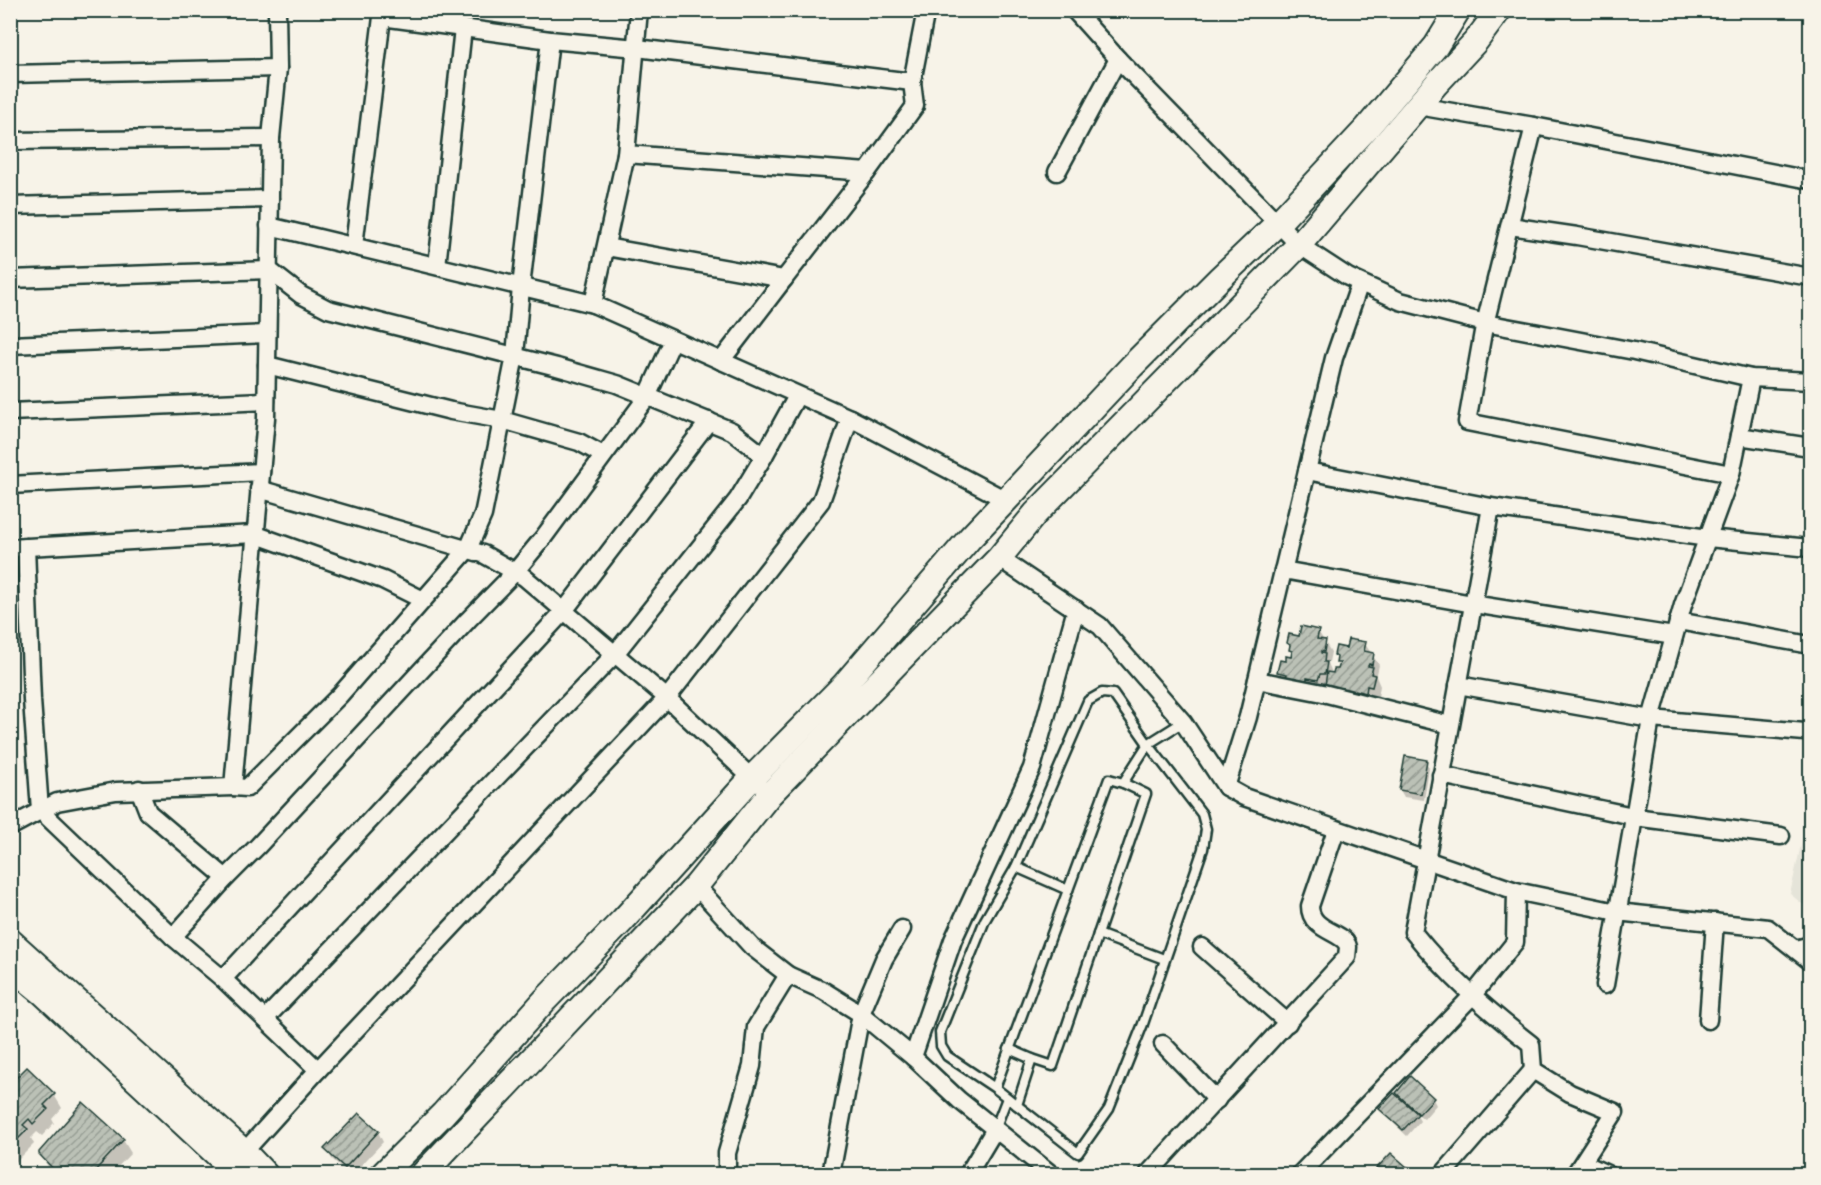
<svg xmlns="http://www.w3.org/2000/svg" width="1821" height="1185" font-family="'Architects Daughter',sans-serif">
  <defs>
    <pattern id="building-hatch" width="6" height="6" patternUnits="userSpaceOnUse" patternTransform="scale(1.5)"><rect width="6" height="6" fill="#bbc1b6"/><path d="M-1 1l2-2M0 6l6-6M5 7l2-2" fill="none" stroke="#979e95"/></pattern>
  </defs>
  <rect width="100%" height="100%" fill="#f7f3e8"/>
  <filter id="ink" filterUnits="userSpaceOnUse"><feTurbulence type="fractalNoise" baseFrequency=".0167" numOctaves="2"/><feDisplacementMap in="SourceGraphic" scale="12" xChannelSelector="R" yChannelSelector="G"/><feConvolveMatrix kernelMatrix="1 2 1 2 8 2 1 2 1" color-interpolation-filters="sRGB"/></filter>
  <g filter="url(#ink)">
    <!-- built -->
    <polygon fill="#e5e4d9" points="1810,805 1810,910 1790,894"/>
    <!-- shadow -->
    <g fill="#0003">
      <polygon points="1318,631 1331,652 1329,662 1327,661 1334,677 1340,667 1336,655 1365,644 1379,665 1377,674 1375,674 1380,686 1378,697 1373,695 1371,702 1332,694 1325,682 1324,689 1285,682 1279,672 1292,659 1293,654 1288,643"/>
      <polygon points="1426,762 1429,768 1424,800 1404,797 1400,790"/>
      <polygon points="10,1086 54,1095 62,1108 52,1119 54,1123 42,1136 37,1132 31,1138 34,1144 10,1168"/>
      <polygon points="1397,1093 1433,1099 1436,1105 1424,1119 1415,1112 1420,1121 1407,1136 1385,1115 1381,1109 1403,1102"/>
      <polygon points="378,1132 383,1142 353,1174 349,1174 332,1159 326,1149"/>
      <polygon points="123,1140 131,1153 111,1174 55,1174 49,1168 40,1154"/>
      <polygon points="1391,1155 1413,1174 1381,1174 1378,1169"/>
    </g>
    <!-- building -->
    <g fill="url(#building-hatch)" stroke="#1f3d34" stroke-width="1.5">
      <polygon points="1301,626 1319,630 1317,639 1326,640 1324,652 1321,651 1321,653 1325,654 1324,662 1327,662 1325,674 1320,674 1318,680 1307,678 1306,685 1285,681 1287,674 1277,672 1280,660 1286,661 1286,656 1291,657 1292,651 1289,650 1290,645 1287,643 1289,634 1299,636"/>
      <polygon points="1348,639 1366,642 1364,651 1374,653 1372,665 1369,664 1368,666 1373,667 1371,674 1375,675 1372,687 1367,686 1366,693 1355,690 1353,697 1332,693 1334,686 1325,685 1327,672 1333,673 1334,669 1338,669 1340,663 1336,663 1337,657 1334,655 1336,646 1346,648"/>
      <polygon points="1405,756 1427,760 1421,794 1399,790"/>
      <polygon points="27,1067 55,1094 44,1105 48,1109 33,1124 29,1119 23,1125 28,1129 10,1147 10,1084"/>
      <polygon points="1410,1076 1434,1098 1419,1114 1396,1093"/>
      <polygon points="1394,1093 1418,1114 1403,1130 1379,1109"/>
      <polygon points="83,1102 124,1139 92,1174 58,1174 39,1154 39,1152"/>
      <polygon points="359,1113 379,1131 345,1168 324,1149"/>
      <polygon points="1391,1153 1415,1174 1383,1174 1376,1169"/>
    </g>
    <g fill="none" stroke-linecap="round" stroke-linejoin="round">
      <defs>
        <g id="lane">
          <polyline points="1016,867 1068,890"/>
          <polyline points="1098,934 1164,959"/>
          <polyline points="1791,946 1810,941"/>
          <polyline points="1009,1049 1032,1059"/>
          <polyline points="995,1088 1109,779 1123,783 1148,744 1113,694 1102,693 1088,701 1016,867 985,920 940,1032 941,1046 947,1056 995,1088 1078,1153 1109,1109 1143,1024 1203,849 1206,829 1202,814 1148,744 1183,722"/>
          <polyline points="1017,1105 1032,1059 1053,1066 1146,794 1123,783"/>
          <polyline points="995,1129 1007,1098"/>
        </g>
        <g id="street">
          <polyline points="383,10 382,17 550,40 637,48 912,82 926,10"/>
          <polyline points="639,10 626,154 867,172 915,106 912,82"/>
          <polyline points="1074,10 1118,59 1299,245 1348,277 1400,301 1485,323 1634,351 1751,378 1810,381"/>
          <polyline points="10,74 278,68"/>
          <polyline points="1418,106 1534,126 1810,180"/>
          <polyline points="1534,126 1483,332 1467,422 1731,474"/>
          <polyline points="10,141 271,138"/>
          <polyline points="626,154 593,304 850,418 1006,500"/>
          <polyline points="1057,172 1118,59"/>
          <polyline points="10,206 270,199"/>
          <polyline points="269,226 593,304"/>
          <polyline points="1510,226 1577,236 1810,277"/>
          <polyline points="354,246 382,17"/>
          <polyline points="606,247 784,279 867,172"/>
          <polyline points="437,266 463,28"/>
          <polyline points="10,279 269,270 301,295 328,309 557,367 617,384 732,431 764,456"/>
          <polyline points="10,345 267,334"/>
          <polyline points="721,361 784,279"/>
          <polyline points="267,365 451,411 502,420 579,442 603,455"/>
          <polyline points="10,412 266,401"/>
          <polyline points="1739,436 1810,447"/>
          <polyline points="1307,471 1334,358 1360,283"/>
          <polyline points="10,485 261,472"/>
          <polyline points="259,489 483,554 524,577 667,698 758,784"/>
          <path d="M1491,507L1413,932C1449,977 1485,1008 1531,1044L1533,1070L1570,1093L1615,1112L1575,1174"/>
          <polyline points="26,547 32,700 40,810 173,937"/>
          <polyline points="10,548 254,534 383,580 423,600"/>
          <polyline points="999,558 1100,626 1183,722 1226,787 1244,797 1516,891 1617,912 1768,928 1810,961"/>
          <polyline points="1283,570 1473,604 1674,636"/>
          <polyline points="1678,621 1810,645"/>
          <polyline points="1257,680 1323,693 1450,725"/>
          <polyline points="1458,685 1651,719 1805,732"/>
          <polyline points="1441,775 1642,818 1781,836"/>
          <polyline points="233,787 247,788 340,695 468,549 483,515 515,356 521,287 550,40"/>
          <polyline points="1226,787 1248,717 1307,471 1491,507 1708,538 1810,548"/>
          <polyline points="139,789 148,812 226,878"/>
          <polyline points="10,827 57,802 116,791 233,787 266,418 271,138 278,68 277,10"/>
          <polyline points="696,886 752,947 788,975 824,991 861,1014 913,1057 953,940 1032,768 1076,609"/>
          <polyline points="1202,947 1288,1023"/>
          <polyline points="223,979 564,611 709,421"/>
          <polyline points="1605,985 1651,719 1683,605 1731,474 1751,378"/>
          <polyline points="265,1019 615,654 738,499 764,456 797,396"/>
          <polyline points="1708,1020 1715,922"/>
          <polyline points="1163,1044 1217,1100"/>
          <polyline points="913,1057 959,1100 1051,1174"/>
          <polyline points="318,1070 667,698 821,501 850,418"/>
          <polyline points="244,1152 318,1070 223,979 173,937 226,878 258,846 468,620 515,572 543,538 647,397 673,340"/>
          <polyline points="1583,1163 1607,1174"/>
          <polyline points="727,1174 727,1153 752,1066 756,1027 788,975"/>
          <polyline points="831,1174 861,1014 884,959 902,929"/>
          <polyline points="968,1174 995,1129"/>
          <path d="M1148,1174L1347,957C1347,956 1348,948 1348,947C1345,931 1310,932 1310,906L1336,830"/>
          <polyline points="1300,1174 1472,996 1515,942 1516,891"/>
          <polyline points="1443,1174 1533,1070"/>
        </g>
        <g id="secondary">
          <polyline points="10,941 244,1152 265,1174"/>
          <polyline points="10,966 43,993 238,1174"/>
          <polyline points="383,1174 443,1114 545,1000 623,920 752,778 844,685 970,538 1006,500 1132,366 1219,279 1278,223 1367,128 1436,46 1458,10"/>
          <polyline points="423,1174 696,886 769,795 999,558 1035,514 1299,245 1436,84 1476,41 1499,10"/>
        </g>
      </defs>
      <!-- lane casing -->
      <use href="#lane" stroke="#1f3d34" stroke-width="13"/>
      <!-- street casing -->
      <use href="#street" stroke="#1f3d34" stroke-width="21"/>
      <!-- secondary casing -->
      <use href="#secondary" stroke="#1f3d34" stroke-width="28"/>
      <!-- lane -->
      <use href="#lane" stroke="#f7f3e8" stroke-width="8"/>
      <!-- street -->
      <use href="#street" stroke="#f7f3e8" stroke-width="16"/>
      <!-- secondary -->
      <use href="#secondary" stroke="#f7f3e8" stroke-width="24"/>
    </g>
  </g>
  <!-- margin -->
  <rect width="1821" height="1185" fill="none" stroke="#f7f3e8" stroke-width="36"/>
  <rect x="18" y="18" width="1785" height="1149" fill="none" stroke="#1f3d34" stroke-width="2" filter="url(#ink)"/>
</svg>
